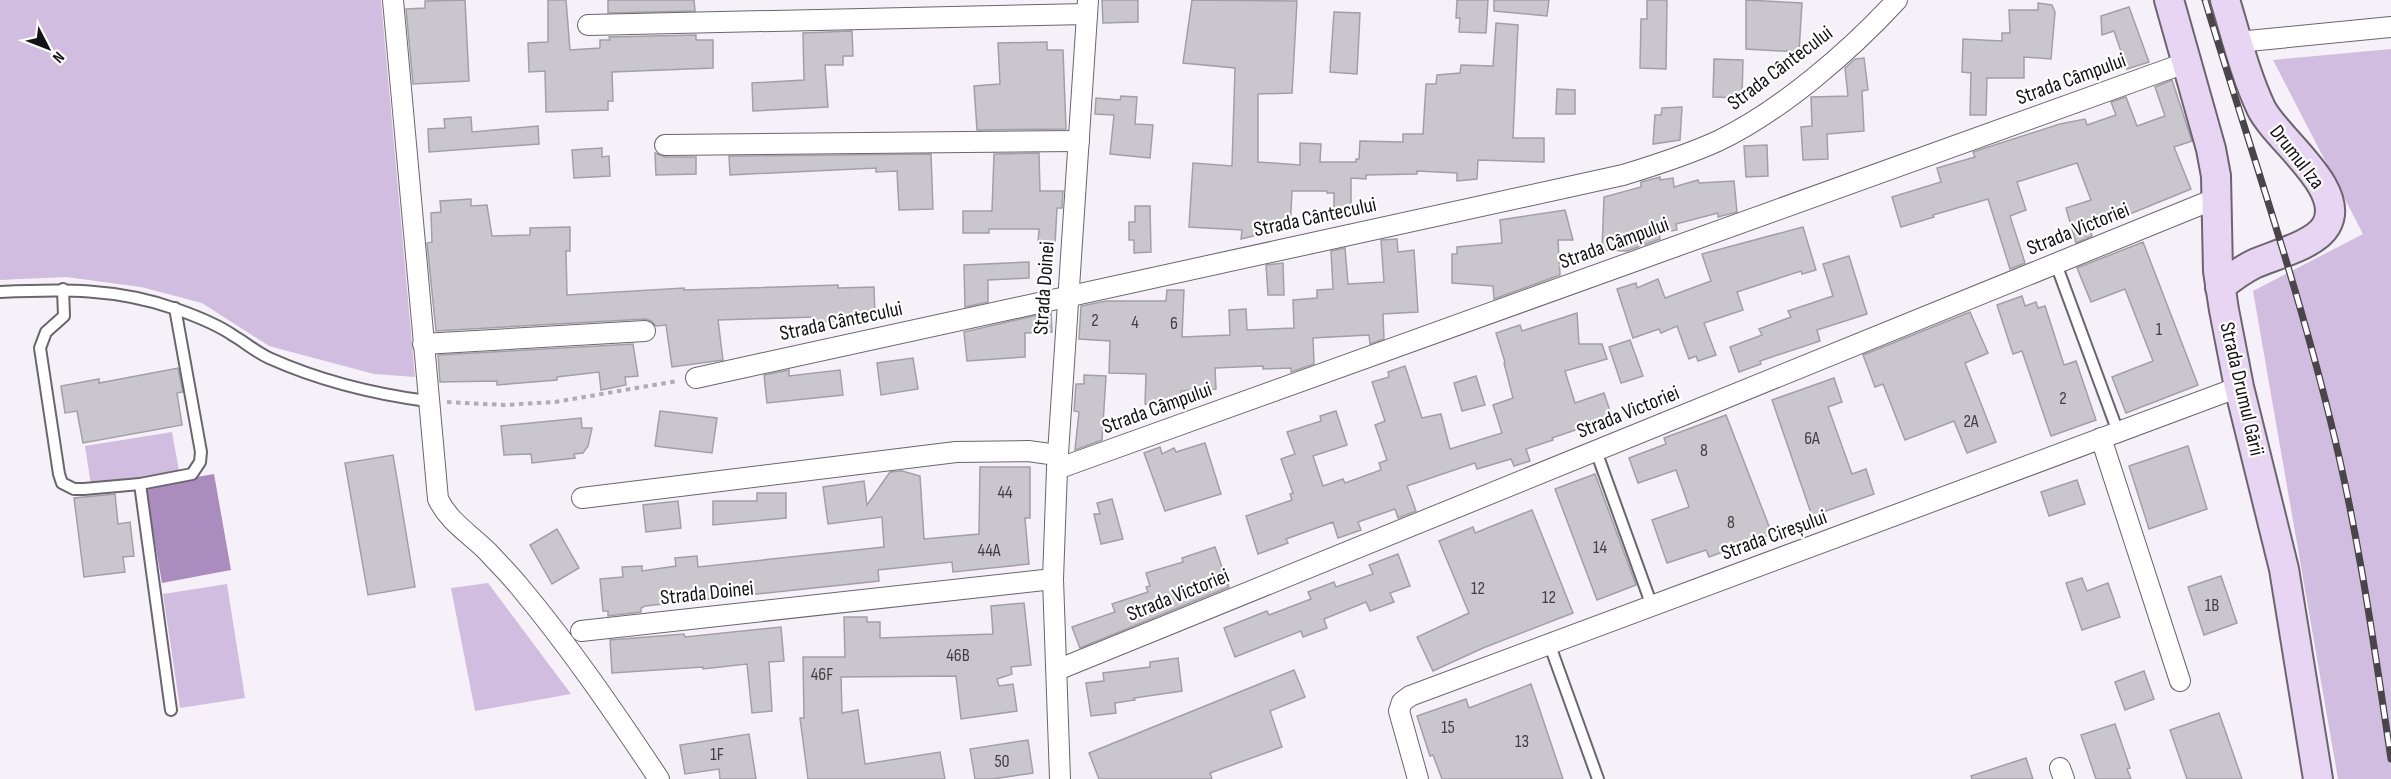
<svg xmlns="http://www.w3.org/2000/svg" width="2391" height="779" font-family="'Sofia Sans Condensed',sans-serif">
  <rect width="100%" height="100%" fill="#f6f1f9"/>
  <!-- green -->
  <g fill="#d1bddf">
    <polygon points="0,0 381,0 415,377 374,374 269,346 202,303 141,287 66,277 0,280"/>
    <polygon points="2391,49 2391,779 2338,779 2253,291 2363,234 2273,60"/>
    <polygon points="172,432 179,471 91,485 85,446"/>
    <polygon points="488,583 571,694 475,711 451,588"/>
    <polygon points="227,584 245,698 180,708 163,594"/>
  </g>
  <!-- water -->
  <polygon fill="#ab8cbe" points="214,474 231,570 162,583 145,486"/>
  <!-- building -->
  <g fill="#cac6cd" stroke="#a39fa6" stroke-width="1.5">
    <polygon points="465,0 469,81 413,84 406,9 425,8 425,1"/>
    <polygon points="548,0 566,0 570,50 600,48 600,40 610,40 609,37 696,35 696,40 713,40 713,68 612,72 613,101 608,101 608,110 546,112 545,71 529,72 528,43 548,42"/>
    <polygon points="608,0 694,0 695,11 608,13"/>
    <polygon points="1102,0 1138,0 1138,22 1103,23"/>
    <polygon points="1192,0 1297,1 1292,93 1258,94 1258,162 1300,165 1300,143 1321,144 1320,162 1356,162 1356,159 1359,159 1360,141 1403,142 1403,134 1423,134 1426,84 1436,84 1437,75 1460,73 1461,65 1493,66 1496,23 1518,25 1513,138 1544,138 1544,162 1478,160 1477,179 1457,181 1457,173 1417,171 1417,174 1366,175 1366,179 1351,178 1351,208 1334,208 1334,193 1327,193 1327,191 1292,191 1290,230 1265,233 1241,239 1242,230 1189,227 1193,163 1232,166 1235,68 1183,63"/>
    <polygon points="1457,0 1488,0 1486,33 1459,32 1460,18 1456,18"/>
    <polygon points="1494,0 1549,0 1547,16 1494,11"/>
    <polygon points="1647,0 1667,0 1666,69 1640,68 1641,19 1647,19"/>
    <polygon points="1746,0 1802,3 1799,52 1746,49"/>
    <polygon points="2038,3 2052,5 2055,12 2051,59 2024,57 2024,78 1987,78 1986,115 1970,115 1971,73 1962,72 1963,39 2002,41 2002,33 2010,33 2009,10 2038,10"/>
    <polygon points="2129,7 2149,62 2127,69 2114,31 2102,35 2101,16"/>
    <polygon points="1334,12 1360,13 1357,74 1330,72"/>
    <polygon points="852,31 853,56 843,56 843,65 825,65 828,107 753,111 752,83 804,80 803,33"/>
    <polygon points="1047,42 1047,50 1063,50 1066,129 977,130 974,86 1000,84 998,43"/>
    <polygon points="1864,58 1868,90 1862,91 1864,131 1827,134 1828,159 1803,160 1801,127 1812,126 1811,97 1848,96 1845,68 1855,59"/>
    <polygon points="1714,59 1743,60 1742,98 1713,97"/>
    <polygon points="2172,80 2192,141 2174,147 2191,189 2125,216 2124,212 2089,227 2092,236 2076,243 2066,208 2091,200 2077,163 2017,182 2026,210 2010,216 2025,263 2010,269 1988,199 1933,215 1934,217 1901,227 1892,197 1941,182 1937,168 1975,157 1973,152 1985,148 2060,124 2085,119 2087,125 2116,115 2111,102 2126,97 2137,126 2165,116 2155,87"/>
    <polygon points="1557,89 1575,90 1575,114 1556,114"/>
    <polygon points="1121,96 1137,97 1135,124 1153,125 1150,158 1110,154 1114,115 1095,114 1096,98 1120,100"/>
    <polygon points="1682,107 1680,140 1653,144 1655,115 1661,115 1662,108"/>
    <polygon points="471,117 472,132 538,126 539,144 429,152 428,129 445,128 444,119"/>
    <polygon points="1767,145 1768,176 1746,177 1744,146"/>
    <polygon points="602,148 602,157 609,156 610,176 574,178 572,150"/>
    <polygon points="655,153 665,157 696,157 696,174 656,175"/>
    <polygon points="1039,153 1040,191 1063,191 1062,208 1057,208 1055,244 1038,243 1039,229 989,229 989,233 963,233 963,211 992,211 994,154"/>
    <polygon points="931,154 933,209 899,210 897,171 876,172 876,168 730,175 729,156"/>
    <polygon points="1660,177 1660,180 1673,178 1674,187 1698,180 1699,183 1734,181 1737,212 1718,217 1718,213 1676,224 1677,230 1659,233 1660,239 1627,251 1602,250 1604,197 1641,187 1641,182"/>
    <polygon points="471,199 471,206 487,205 492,236 530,235 530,228 570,227 570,251 566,251 567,295 684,288 684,290 838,285 838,288 874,287 875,316 839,317 839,321 814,322 814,317 718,320 723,360 672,367 666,325 656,326 651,321 645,319 436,331 427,243 432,242 431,213 441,212 440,201"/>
    <polygon points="1135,206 1150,206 1151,252 1134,253 1134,240 1129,240 1129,222 1135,222"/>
    <polygon points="1565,210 1573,240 1558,240 1560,275 1494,299 1493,286 1452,283 1452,254 1457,254 1457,247 1502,243 1500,220"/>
    <polygon points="1803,227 1816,270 1802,274 1801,271 1737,292 1743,310 1704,323 1716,355 1698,361 1696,356 1689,359 1677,326 1661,333 1659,329 1633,338 1617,289 1636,283 1637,288 1658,279 1665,298 1711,281 1702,254"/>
    <polygon points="1397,239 1398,252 1414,250 1418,312 1383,314 1384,339 1370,344 1369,335 1313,338 1314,364 1291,372 1291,368 1263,369 1263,366 1215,368 1216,389 1181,391 1180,405 1145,404 1146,374 1109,373 1110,341 1079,339 1081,306 1106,301 1166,301 1167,290 1184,290 1182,337 1230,335 1229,310 1246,309 1247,330 1294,328 1293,300 1317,298 1317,290 1333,289 1331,251 1345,248 1348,284 1384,282 1381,240"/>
    <polygon points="2143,242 2198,385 2126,413 2112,377 2153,361 2125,289 2091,302 2077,268"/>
    <polygon points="1849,256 1867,314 1817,330 1820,341 1760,361 1761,364 1739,372 1730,347 1762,335 1759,329 1791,317 1788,311 1833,296 1823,264"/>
    <polygon points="1029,262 1029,278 988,280 988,302 965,307 964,265"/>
    <polygon points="1283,263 1284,295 1268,295 1266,265"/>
    <polygon points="2022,296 2025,306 2036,302 2038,308 2045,306 2064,365 2076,361 2096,420 2051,436 2022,351 2013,354 1997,305"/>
    <polygon points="1051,312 1052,332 1025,333 1025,357 967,361 964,332"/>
    <polygon points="1970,312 1988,353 1965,363 1996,442 1967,453 1954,421 1905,440 1883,384 1875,387 1863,355"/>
    <polygon points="1577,313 1579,344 1602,344 1607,359 1565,371 1575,403 1604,393 1614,423 1589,431 1587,426 1552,438 1553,440 1526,449 1530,461 1514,466 1511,459 1477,469 1475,463 1407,486 1416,511 1398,518 1395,509 1358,522 1361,530 1338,538 1333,522 1286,539 1288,543 1258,554 1246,516 1292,500 1290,494 1293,493 1281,459 1295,454 1287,432 1321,421 1320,416 1336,411 1347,445 1313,456 1323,486 1343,479 1345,483 1381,470 1379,463 1387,460 1375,425 1385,421 1372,382 1389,377 1388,372 1405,366 1422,418 1441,414 1450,449 1502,433 1493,405 1513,398 1504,363 1505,362 1496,333 1520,325 1522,331"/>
    <polygon points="1630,340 1643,376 1621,383 1609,347"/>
    <polygon points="633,344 638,376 625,377 626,385 601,390 599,372 557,377 557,380 497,385 497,381 440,382 438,355"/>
    <polygon points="913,358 918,389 881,395 877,363"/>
    <polygon points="178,368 183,392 177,393 182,425 83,443 77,411 65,413 61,386 99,379 99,383"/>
    <polygon points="789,370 789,376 840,370 843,395 767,403 764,375"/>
    <polygon points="1084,375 1106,376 1102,440 1075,450 1079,412 1074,411 1076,384 1084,384"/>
    <polygon points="1476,376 1485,405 1462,411 1454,383"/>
    <polygon points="1834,378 1842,402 1828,407 1852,474 1866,469 1874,494 1812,516 1772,400"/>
    <polygon points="660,411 717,418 712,453 655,446"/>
    <polygon points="1726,415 1772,534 1709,557 1706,550 1667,563 1652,520 1689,507 1676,470 1638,483 1629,458 1666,444 1664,438"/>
    <polygon points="581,418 582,428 592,428 588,446 583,453 574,454 575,458 532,463 531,454 504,455 501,426"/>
    <polygon points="1205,443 1221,494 1165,511 1144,453 1160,447 1162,454 1174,448 1176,452"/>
    <polygon points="2188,446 2207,509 2149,529 2129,466"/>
    <polygon points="393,455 415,587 368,595 345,463"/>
    <polygon points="980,467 1030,467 1030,518 1025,518 1029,564 953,572 952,562 878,570 879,581 645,606 641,608 641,612 608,616 608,611 603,611 600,579 623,577 622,567 642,566 642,571 676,566 675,558 697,556 698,567 884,547 882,517 828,524 823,487 864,481 867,505 890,472 902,471 920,476 924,539 979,534"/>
    <polygon points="1595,474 1636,585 1597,600 1555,489"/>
    <polygon points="2077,480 2085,504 2049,516 2041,492"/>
    <polygon points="757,493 786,493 786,518 713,525 713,501 757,501"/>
    <polygon points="115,494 118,524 130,522 134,556 123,557 125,572 84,577 74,498"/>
    <polygon points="1112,499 1123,539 1101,544 1094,514 1100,514 1097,503"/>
    <polygon points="678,501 681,528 646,532 643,505"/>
    <polygon points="1532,510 1573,613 1483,648 1433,671 1417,637 1469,613 1439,541 1473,527 1475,533"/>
    <polygon points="557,529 579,568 552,584 530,545"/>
    <polygon points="1215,547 1229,587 1080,648 1072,627 1115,612 1112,604 1148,592 1146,587 1150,586 1146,573 1183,562 1182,558"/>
    <polygon points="1398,554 1410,586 1390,593 1394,602 1370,611 1366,602 1324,619 1327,628 1303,637 1301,631 1235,657 1224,628 1267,611 1269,615 1311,599 1308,592 1334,582 1336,587 1373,574 1369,565"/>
    <polygon points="2221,576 2237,623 2204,635 2188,587"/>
    <polygon points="2082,578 2087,591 2108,583 2120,617 2082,630 2066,583"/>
    <polygon points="1024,603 1031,665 1011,667 1012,674 997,679 999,686 1013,684 1017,711 961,719 956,676 841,677 842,713 858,710 865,764 940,752 945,779 808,779 800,718 804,718 803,657 845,657 844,617 867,617 867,622 880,622 880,638 993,634 991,606"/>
    <polygon points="781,627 784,661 769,662 772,711 752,713 747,664 703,669 703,667 612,673 610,640 684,634 685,637"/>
    <polygon points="1178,658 1182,691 1134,698 1135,700 1115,703 1116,713 1091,716 1086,683 1104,681 1103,673 1150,667 1150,662"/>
    <polygon points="1294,670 1305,697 1270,711 1282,747 1210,773 1212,779 1099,779 1089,753"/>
    <polygon points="2144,671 2154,699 2125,710 2115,682"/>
    <polygon points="1531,684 1563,779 1442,779 1433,755 1430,756 1417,716 1466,699 1469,708"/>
    <polygon points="2219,713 2242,779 2187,779 2170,730"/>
    <polygon points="2115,724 2130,768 2127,769 2131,779 2096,779 2081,735"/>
    <polygon points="749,734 756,779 720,779 719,769 685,774 680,745"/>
    <polygon points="1028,740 1033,773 993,779 975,779 970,749"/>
    <polygon points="2026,758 2033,779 1972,779 1971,776"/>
  </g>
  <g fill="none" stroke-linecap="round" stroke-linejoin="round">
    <defs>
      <g id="lane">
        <polyline points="2056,264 2118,432"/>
        <polyline points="63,289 64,316 46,332 40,348 59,474 62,483 74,489 84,489 140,484 192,474 200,462 201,452 175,308"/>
        <path d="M0,292C62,289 117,288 176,309C196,316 217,324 234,336C246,343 256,352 269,358C318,380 374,394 427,401"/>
        <polyline points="1596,451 1652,606"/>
        <polyline points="140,484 171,710"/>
        <polyline points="1549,643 1598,779"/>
      </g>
      <g id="street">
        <path d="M393,0L438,499C449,522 470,534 488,552C498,563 509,574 519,586C570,647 615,713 659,779"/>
        <polyline points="588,25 1087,14"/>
        <polyline points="2238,42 2391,27"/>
        <polyline points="665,145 1079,141"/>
        <polyline points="423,344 645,331"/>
        <path d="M696,378L1623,175C1656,165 1687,155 1718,141C1781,111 1850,51 1897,0"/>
        <polyline points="2101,438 2180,681"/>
        <polyline points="1057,469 2188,62"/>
        <polyline points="582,498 956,452 1028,451 1057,455"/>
        <polyline points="581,631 1053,579"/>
        <polyline points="1057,670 2217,198"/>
        <polyline points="2060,768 2064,779"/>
        <polyline points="1060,779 1053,579 1057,469 1088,0"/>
        <polyline points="1418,779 1399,711 1402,702 1410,696 2239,387"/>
      </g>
      <g id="secondary">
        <polyline points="2169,0 2211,149 2216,176 2218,271 2224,310 2239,387 2284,569 2318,779"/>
        <path d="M2220,287C2231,278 2242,270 2254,264C2274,255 2315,245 2326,226C2348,189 2276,139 2261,108C2245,74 2236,36 2225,0"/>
      </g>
    </defs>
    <!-- lane casing -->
    <use href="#lane" stroke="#6a666d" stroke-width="14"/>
    <!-- street casing -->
    <use href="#street" stroke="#6a666d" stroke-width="22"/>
    <!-- secondary casing -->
    <use href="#secondary" stroke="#6a666d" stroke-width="32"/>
    <!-- path -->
    <polyline stroke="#b0acb3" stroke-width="4" stroke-dasharray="4.5 4.5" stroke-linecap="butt" points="447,402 504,405 555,402 677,381"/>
    <!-- lane -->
    <use href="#lane" stroke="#fff" stroke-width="10"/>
    <!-- street -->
    <use href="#street" stroke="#fff" stroke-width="20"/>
    <!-- secondary -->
    <use href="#secondary" stroke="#e8d5f4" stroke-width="28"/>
    <defs>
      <path id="rail" d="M2205,0C2247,139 2295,277 2330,419C2358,530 2374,645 2391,759"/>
    </defs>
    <!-- rail casing -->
    <use href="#rail" stroke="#49464a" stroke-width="7"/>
    <!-- rail -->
    <use href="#rail" stroke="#fff" stroke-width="4.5" stroke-dasharray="14" stroke-linecap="butt"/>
  </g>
  <g text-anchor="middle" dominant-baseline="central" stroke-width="4.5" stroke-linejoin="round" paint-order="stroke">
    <!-- number labels -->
    <g font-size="18" fill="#423f43">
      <text x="1095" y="320">2</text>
      <text x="1135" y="322">4</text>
      <text x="1174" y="323">6</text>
      <text x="2159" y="329">1</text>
      <text x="2063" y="398">2</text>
      <text x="1971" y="421">2A</text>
      <text x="1812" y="438">6A</text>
      <text x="1704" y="450">8</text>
      <text x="1005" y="492">44</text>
      <text x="1731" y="522">8</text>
      <text x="1600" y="547">14</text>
      <text x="989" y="550">44A</text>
      <text x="1478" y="588">12</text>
      <text x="1549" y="597">12</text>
      <text x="2212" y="605">1B</text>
      <text x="958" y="655">46B</text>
      <text x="822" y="674">46F</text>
      <text x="1448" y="727">15</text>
      <text x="1522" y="741">13</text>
      <text x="717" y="754">1F</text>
      <text x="1002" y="761">50</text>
    </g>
    <!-- street labels -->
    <g font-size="21" fill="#141215" stroke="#fff">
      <text transform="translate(1780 68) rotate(-37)">Strada Cântecului</text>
      <text transform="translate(2071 79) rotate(-20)">Strada Câmpului</text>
      <text transform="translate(2297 157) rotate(52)">Drumul Iza</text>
      <text transform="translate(1315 217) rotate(-12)">Strada Cântecului</text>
      <text transform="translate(2078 229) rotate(-22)">Strada Victoriei</text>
      <text transform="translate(1614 243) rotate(-20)">Strada Câmpului</text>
      <text transform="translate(1044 288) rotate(-86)">Strada Doinei</text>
      <text transform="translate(841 321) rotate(-12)">Strada Cântecului</text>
      <text transform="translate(2242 389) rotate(77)">Strada Drumul Gării</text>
      <text transform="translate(1157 408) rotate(-20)">Strada Câmpului</text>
      <text transform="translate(1628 412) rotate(-22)">Strada Victoriei</text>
      <text transform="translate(1774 535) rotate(-20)">Strada Cireșului</text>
      <text transform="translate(707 593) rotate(-6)">Strada Doinei</text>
      <text transform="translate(1178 595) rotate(-22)">Strada Victoriei</text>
    </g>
  </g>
  <!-- north arrow -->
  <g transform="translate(48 48) rotate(132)" stroke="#ffffff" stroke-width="4.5" paint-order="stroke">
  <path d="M0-4.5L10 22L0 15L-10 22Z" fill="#141215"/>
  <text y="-9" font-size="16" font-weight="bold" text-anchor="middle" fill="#141215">N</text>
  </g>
</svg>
